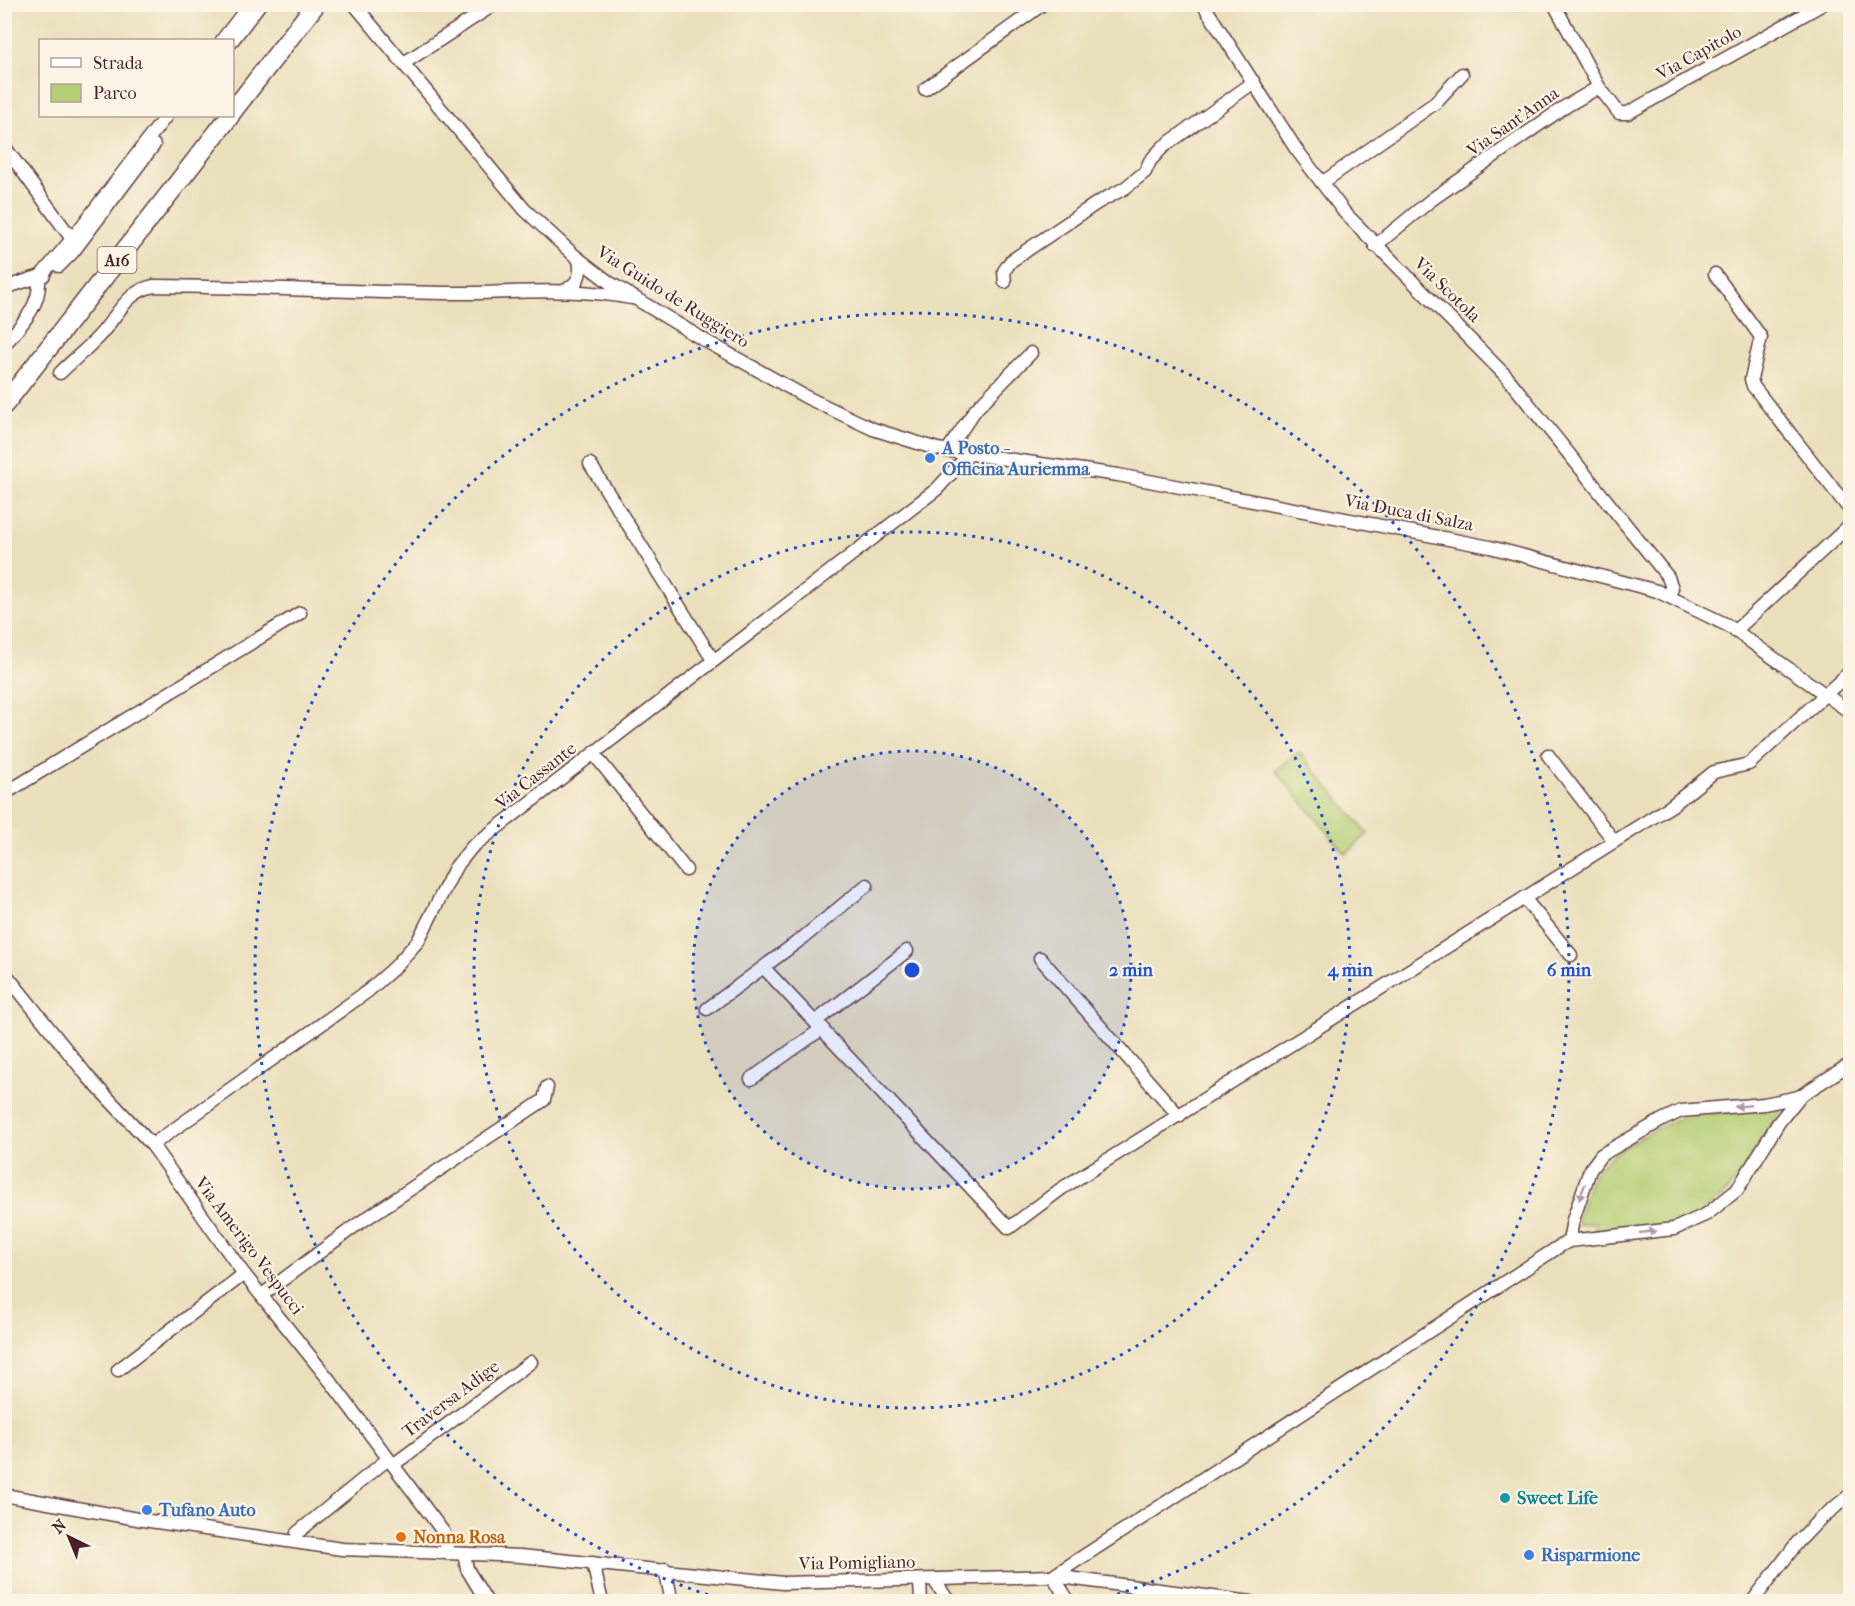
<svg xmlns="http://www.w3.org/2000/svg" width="1855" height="1606" font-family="'IM FELL French Canon',serif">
  <rect width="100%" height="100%" fill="#fcf5e5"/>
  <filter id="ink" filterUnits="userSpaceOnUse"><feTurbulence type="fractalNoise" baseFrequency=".0167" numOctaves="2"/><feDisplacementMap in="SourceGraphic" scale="12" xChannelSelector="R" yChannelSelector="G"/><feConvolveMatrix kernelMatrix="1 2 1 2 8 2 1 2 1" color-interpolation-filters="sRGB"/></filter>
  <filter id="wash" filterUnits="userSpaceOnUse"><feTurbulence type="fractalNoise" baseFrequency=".008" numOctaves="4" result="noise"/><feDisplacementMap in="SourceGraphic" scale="24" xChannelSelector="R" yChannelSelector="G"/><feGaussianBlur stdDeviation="1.35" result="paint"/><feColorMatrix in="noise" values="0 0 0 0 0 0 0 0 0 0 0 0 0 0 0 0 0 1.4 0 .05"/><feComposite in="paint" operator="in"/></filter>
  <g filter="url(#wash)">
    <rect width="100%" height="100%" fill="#eadfbb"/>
    <!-- green -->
    <g fill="#b4ce73" stroke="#7f764f" stroke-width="1.5">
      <polygon points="1299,752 1368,834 1346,854 1275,770"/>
      <path d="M1783,1108C1748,1154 1736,1205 1675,1225L1594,1232L1596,1222L1579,1225L1577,1219C1583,1204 1587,1185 1596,1171C1606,1154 1669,1121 1688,1116Z"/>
    </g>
  </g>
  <g filter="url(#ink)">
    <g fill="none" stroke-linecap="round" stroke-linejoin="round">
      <defs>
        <g id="minor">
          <polyline points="354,4 525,210 575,256 610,283 704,340 806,397 873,429 937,449 1118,475 1490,547 1657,591 1727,625 1850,712"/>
          <polyline points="1203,4 1296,149 1345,213 1507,377 1668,577 1672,588 1670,595"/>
          <polyline points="222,40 250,4"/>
          <polyline points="232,41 260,4"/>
          <polyline points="404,63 495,4"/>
          <polyline points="1599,87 1619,113 1628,113 1823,4"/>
          <polyline points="925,89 1043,4"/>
          <polyline points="4,146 72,239"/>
          <polyline points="1322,183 1435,103 1462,74"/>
          <polyline points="1375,246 1431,200 1563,108 1599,87 1554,4"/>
          <polyline points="59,266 73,252 154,145"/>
          <polyline points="1715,274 1761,337 1751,379 1753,386 1850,510"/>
          <polyline points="1005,282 1004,271 1011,261 1097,203 1125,188 1145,172 1150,161 1163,147 1254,82"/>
          <polyline points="4,288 44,275"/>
          <path d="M564,291C579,283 582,275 579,259"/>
          <path d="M4,345C22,324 41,306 39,278L72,239L166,116"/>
          <path d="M60,373C73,360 87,349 99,336C117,317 126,291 154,286C251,287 348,292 445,293C507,294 569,286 631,298"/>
          <polyline points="947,451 976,409 1031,353"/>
          <polyline points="590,464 713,660"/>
          <polyline points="1735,631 1850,525"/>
          <polyline points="594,754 686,870"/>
          <polyline points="1548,755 1614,841"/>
          <polyline points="4,794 300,613"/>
          <polyline points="1524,898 1571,955"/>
          <polyline points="1040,958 1179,1116"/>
          <polyline points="764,968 1009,1228 1061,1189 1671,806 1714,772 1749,764 1850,672"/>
          <polyline points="4,972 89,1078 152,1145 244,1274 331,1382 444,1533 448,1553"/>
          <polyline points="707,1009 804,937 867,885"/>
          <polyline points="816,1021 907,951"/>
          <polyline points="751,1079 823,1028"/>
          <polyline points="152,1145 368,991 395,967 418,941 455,868 472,847 937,489 969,454"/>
          <polyline points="1569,1241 1573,1220 1590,1170 1601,1155 1662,1120 1681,1111 1764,1104 1799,1097"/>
          <polyline points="262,1295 355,1226 544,1100 547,1087"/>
          <polyline points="118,1370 244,1274"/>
          <polyline points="393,1465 531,1362"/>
          <polyline points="4,1495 143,1520 342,1549 521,1556 783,1583 1053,1576 1251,1602"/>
          <polyline points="297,1533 388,1459"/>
          <polyline points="464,1554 467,1569 487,1602"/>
          <polyline points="593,1563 602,1602"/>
          <polyline points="665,1569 672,1602"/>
          <polyline points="1053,1576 1560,1246 1569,1241 1674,1229 1707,1214 1737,1190 1779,1122 1800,1096 1850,1064"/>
          <polyline points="1053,1576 1069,1602"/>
          <polyline points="934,1580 949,1602"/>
          <polyline points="920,1581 921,1602"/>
          <polyline points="1752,1602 1797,1543 1819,1520 1850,1495"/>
        </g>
        <g id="highway">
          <polyline points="232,112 316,4"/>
          <polyline points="4,405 230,116"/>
        </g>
      </defs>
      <!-- minor casing -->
      <use href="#minor" stroke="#623c41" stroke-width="15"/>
      <!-- highway casing -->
      <use href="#highway" stroke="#623c41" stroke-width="21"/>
      <!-- minor -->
      <use href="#minor" stroke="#fff" stroke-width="12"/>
      <!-- highway -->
      <use href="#highway" stroke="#fff" stroke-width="18"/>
    </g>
    <!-- one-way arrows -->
    <defs><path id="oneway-solid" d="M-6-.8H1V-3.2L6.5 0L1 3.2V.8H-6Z" transform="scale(1.5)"/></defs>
    <g fill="#ae9aa0">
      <use href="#oneway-solid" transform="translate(1743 1106) rotate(175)"/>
      <use href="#oneway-solid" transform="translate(1582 1192) rotate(110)"/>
      <use href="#oneway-solid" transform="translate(1648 1232) rotate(-6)"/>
    </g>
  </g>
  <!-- distance rings -->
  <circle cx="912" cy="970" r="219" fill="#1d4ed8" fill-opacity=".12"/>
  <g fill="none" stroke="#1d4ed8" stroke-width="3" stroke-dasharray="3 6">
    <circle cx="912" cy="970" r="219"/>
    <circle cx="912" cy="970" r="438"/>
    <path d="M725 1600A657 657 0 1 1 1099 1600"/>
  </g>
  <!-- markers -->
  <g fill="#3f7fe0" stroke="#fcf5e5" stroke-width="2">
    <circle cx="930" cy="458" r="6"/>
    <circle cx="147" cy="1510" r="6"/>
    <circle cx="1529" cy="1555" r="6"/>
  </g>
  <circle fill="#0f9aa8" stroke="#fcf5e5" stroke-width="2" cx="1505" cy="1498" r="6"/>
  <circle fill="#e8710a" stroke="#fcf5e5" stroke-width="2" cx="401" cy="1537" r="6"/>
  <g text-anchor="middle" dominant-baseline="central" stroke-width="4.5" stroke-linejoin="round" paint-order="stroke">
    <!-- shield labels -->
    <rect fill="#fcf5e5" stroke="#7f5f63" stroke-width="1.5" x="97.5" y="247" width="39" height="26" rx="4.5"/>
    <g font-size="16" font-weight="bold" fill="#4a1f2b">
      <text x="117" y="260">A16</text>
    </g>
    <!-- street labels -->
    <g font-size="18" fill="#4a1f2b" stroke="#fcf5e5">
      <text transform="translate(1699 53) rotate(-29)">Via Capitolo</text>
      <text transform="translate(1513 122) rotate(-35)">Via Sant'Anna</text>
      <text transform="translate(1447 290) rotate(44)">Via Scotola</text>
      <text transform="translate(673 297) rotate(32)">Via Guido de Ruggiero</text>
      <text transform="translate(1409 513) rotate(11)">Via Duca di Salza</text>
      <text transform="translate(536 776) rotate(-38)">Via Cassante</text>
      <text transform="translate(249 1246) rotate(53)">Via Amerigo Vespucci</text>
      <text transform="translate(451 1399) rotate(-37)">Traversa Adige</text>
      <text transform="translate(857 1563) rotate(-1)">Via Pomigliano</text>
    </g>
    <!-- shop labels -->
    <g font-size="18" font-weight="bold" fill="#366cbe" stroke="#fcf5e5" text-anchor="start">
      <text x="942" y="448">A Posto -<tspan x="942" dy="21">Officina Auriemma</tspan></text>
      <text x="159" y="1510">Tufano Auto</text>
      <text x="1541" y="1555">Risparmione</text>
    </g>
    <!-- culture labels -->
    <g font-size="18" font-weight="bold" fill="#0d838f" stroke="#fcf5e5" text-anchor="start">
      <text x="1517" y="1498">Sweet Life</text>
    </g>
    <!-- food labels -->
    <g font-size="18" font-weight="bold" fill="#c56008" stroke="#fcf5e5" text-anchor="start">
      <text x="413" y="1537">Nonna Rosa</text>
    </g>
  </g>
  <circle cx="912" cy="970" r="9" fill="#1d4ed8" stroke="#fcf5e5" stroke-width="3"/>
  <g font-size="18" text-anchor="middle" font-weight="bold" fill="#1d4ed8" stroke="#fcf5e5" stroke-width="4.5" stroke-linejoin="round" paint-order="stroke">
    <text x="1131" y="976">2 min</text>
    <text x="1350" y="976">4 min</text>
    <text x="1569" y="976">6 min</text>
  </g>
  <!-- margin -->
  <rect width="1855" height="1606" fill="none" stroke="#fcf5e5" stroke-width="24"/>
  <!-- legend -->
  <rect x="39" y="39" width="195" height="78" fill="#fcf5e5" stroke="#b59f9b" stroke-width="1.5"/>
  <rect x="51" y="58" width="30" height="9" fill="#ffffff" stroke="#b59f9b" stroke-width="1.5"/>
  <text x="93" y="69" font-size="18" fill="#4a1f2b">Strada</text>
  <rect x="51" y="84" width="30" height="18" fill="#b4ce73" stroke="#b59f9b" stroke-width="1.5"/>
  <text x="93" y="99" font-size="18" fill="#4a1f2b">Parco</text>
  <!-- north arrow -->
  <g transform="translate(69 1537) rotate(317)" stroke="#fcf5e5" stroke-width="4.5" paint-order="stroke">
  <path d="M0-4.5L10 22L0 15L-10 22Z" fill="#4a1f2b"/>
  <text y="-9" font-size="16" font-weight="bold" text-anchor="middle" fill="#4a1f2b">N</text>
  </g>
</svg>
